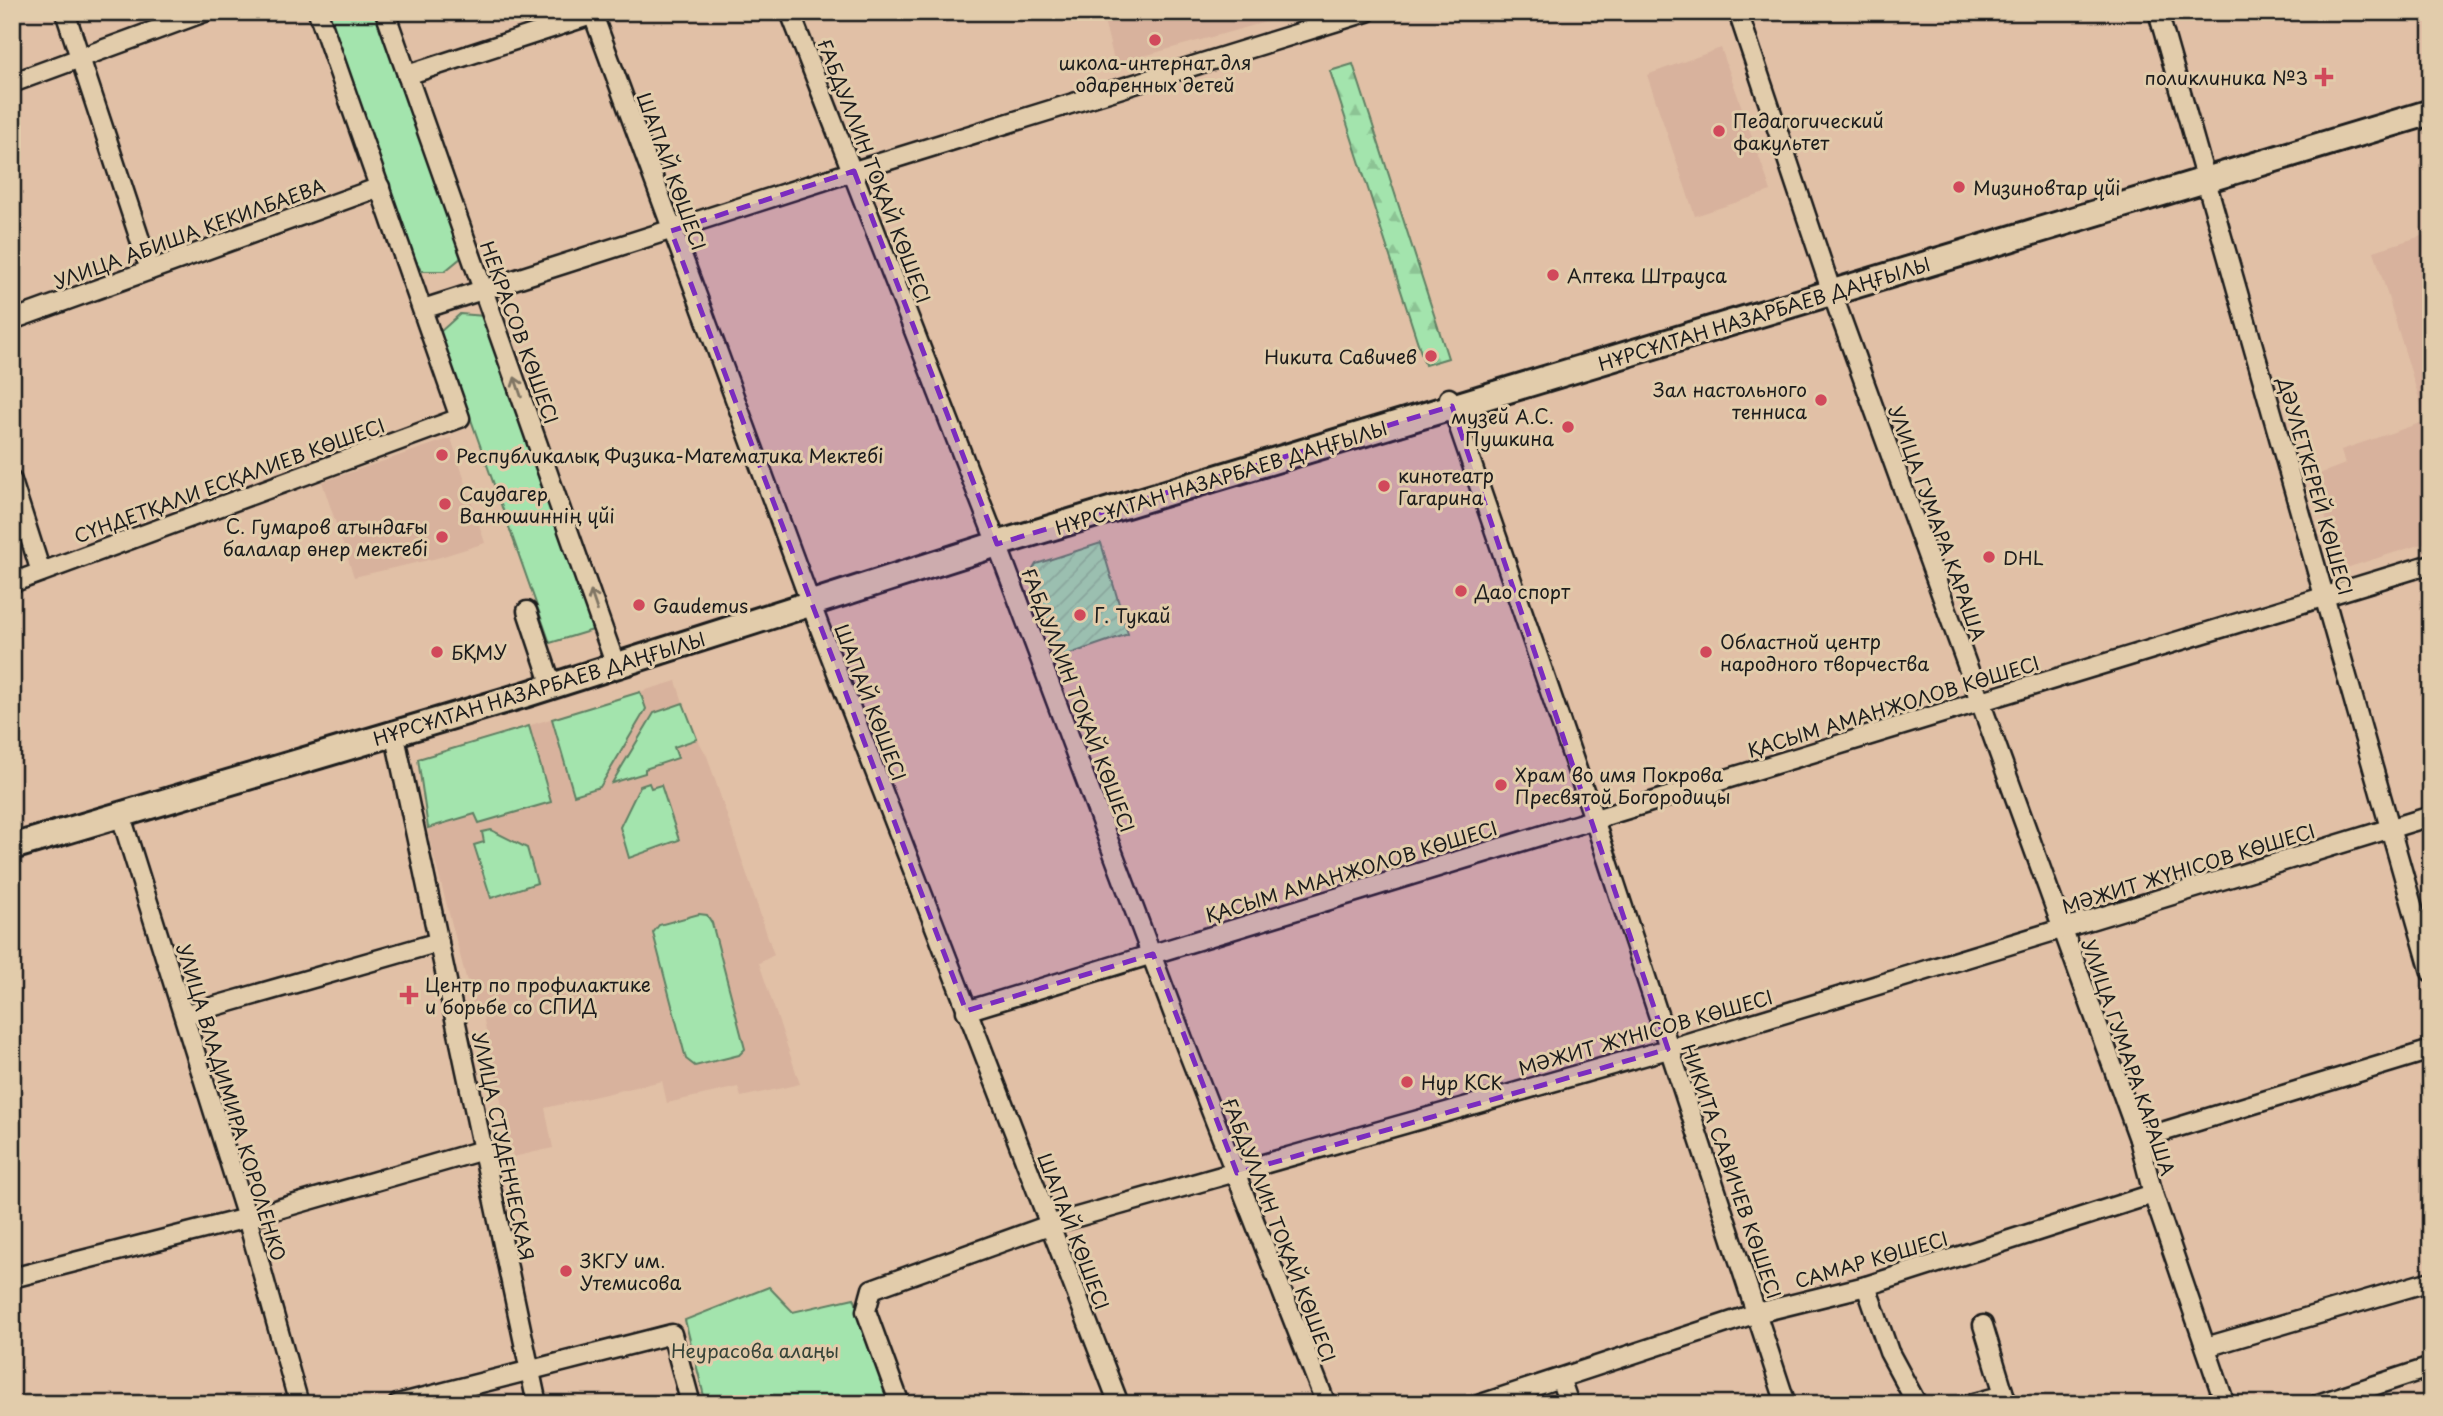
<svg xmlns="http://www.w3.org/2000/svg" width="2443" height="1416" font-family="'Playpen Sans',sans-serif">
  <defs>
    <pattern id="forest-firs" width="22" height="20" patternUnits="userSpaceOnUse" patternTransform="scale(1.75)"><rect width="22" height="20" fill="#a3e4ad"/><path d="M5 1l3.5 6h-7zM16 11l3.5 6h-7z" fill="#8cc394"/></pattern>
    <pattern id="garden-furrows" width="10" height="10" patternUnits="userSpaceOnUse" patternTransform="scale(1.75)"><rect width="10" height="10" fill="#a3e4ad"/><path d="M-1 1l2-2M0 10L10 0M9 11l2-2" fill="none" stroke="#8cc394"/></pattern>
  </defs>
  <rect width="100%" height="100%" fill="#e1c0a6"/>
  <filter id="ink" filterUnits="userSpaceOnUse"><feTurbulence type="fractalNoise" baseFrequency=".0143" numOctaves="2"/><feDisplacementMap in="SourceGraphic" scale="14" xChannelSelector="R" yChannelSelector="G"/><feConvolveMatrix kernelMatrix="1 2 1 2 8 2 1 2 1" color-interpolation-filters="sRGB"/></filter>
  <g filter="url(#ink)">
    <!-- built -->
    <g fill="#d8b29d">
      <polygon points="1102,12 1285,12 1287,16 1115,64"/>
      <polygon points="1721,48 1771,191 1695,216 1647,75"/>
      <polygon points="2431,233 2431,541 2340,570 2314,476 2345,464 2341,450 2426,421 2374,251"/>
      <polygon points="451,438 485,543 437,558 354,577 322,482"/>
      <polygon points="676,681 692,729 707,756 774,955 759,963 800,1084 741,1097 738,1087 667,1103 662,1081 545,1108 553,1148 513,1157 483,1016 474,1008 429,838 418,759"/>
    </g>
    <!-- green -->
    <g fill="#a3e4ad" stroke="#608064" stroke-width="2">
      <polygon points="327,12 379,12 458,239 462,257 445,271 422,271 412,254"/>
      <polygon points="460,314 485,316 596,629 550,643 440,332"/>
      <polygon points="640,692 646,709 600,787 574,795 552,719"/>
      <polygon points="683,703 697,739 674,747 678,758 645,769 645,773 612,783 654,713"/>
      <polygon points="529,726 551,802 479,823 475,814 428,828 418,759"/>
      <polygon points="649,783 651,788 661,785 679,840 629,858 620,827 640,786"/>
      <polygon points="491,830 527,848 537,883 491,898 474,845 484,842 482,832"/>
      <polygon points="699,914 707,915 712,923 745,1049 739,1055 695,1066 686,1059 653,933 659,925"/>
      <polygon points="769,1287 793,1312 854,1298 893,1404 706,1404 685,1320"/>
    </g>
    <!-- forest -->
    <polygon fill="url(#forest-firs)" stroke="#608064" stroke-width="2" points="1353,64 1448,358 1425,365 1330,71"/>
    <!-- garden -->
    <polygon fill="url(#garden-furrows)" stroke="#608064" stroke-width="2" points="1101,543 1128,634 1061,657 1029,576 1036,564"/>
    <g fill="none" stroke-linecap="round" stroke-linejoin="round">
      <defs>
        <g id="street">
          <polyline points="65,12 150,270"/>
          <polyline points="385,12 616,666"/>
          <polyline points="592,12 819,626 1119,1404"/>
          <polyline points="790,12 997,544 1183,1039 1326,1404"/>
          <polyline points="1738,12 1832,293 2139,1139 2153,1194 2225,1404"/>
          <polyline points="2158,12 2431,972"/>
          <polyline points="407,75 601,12"/>
          <polyline points="12,83 205,12"/>
          <polyline points="423,309 854,171 1367,12"/>
          <polyline points="12,320 380,187"/>
          <polyline points="1449,398 1594,819 1786,1404"/>
          <polyline points="12,481 41,572"/>
          <polyline points="12,583 460,418 318,12"/>
          <polyline points="527,611 552,686"/>
          <polyline points="394,732 537,1404"/>
          <polyline points="120,813 247,1218 299,1404"/>
          <polyline points="966,1011 2431,564"/>
          <polyline points="184,1015 439,942"/>
          <polyline points="2139,1139 2431,1050"/>
          <polyline points="12,1278 247,1218 483,1150"/>
          <polyline points="1866,1286 1889,1352 1917,1404"/>
          <polyline points="1983,1325 2007,1404"/>
          <polyline points="2206,1347 2431,1281"/>
          <polyline points="1560,1378 1569,1404"/>
          <polyline points="398,1404 672,1334 691,1404"/>
          <polyline points="900,1404 866,1311 872,1289 1049,1225 1668,1049 2431,816"/>
          <polyline points="1481,1404 1757,1313 1866,1286 2153,1194"/>
          <polyline points="1970,1404 2004,1395"/>
          <polyline points="2318,1404 2431,1367"/>
        </g>
        <polyline id="secondary" points="12,847 527,694 997,544 2431,112"/>
      </defs>
      <!-- street casing -->
      <use href="#street" stroke="#1c1c1c" stroke-width="23"/>
      <!-- secondary casing -->
      <use href="#secondary" stroke="#1c1c1c" stroke-width="30"/>
      <!-- street -->
      <use href="#street" stroke="#e2ccab" stroke-width="18"/>
      <!-- secondary -->
      <use href="#secondary" stroke="#e2ccab" stroke-width="24"/>
    </g>
    <!-- one-way arrows -->
    <defs><path id="oneway-shaft" d="M-6 0H5M1.5-3L5.5 0L1.5 3" fill="none" stroke-width="1.6" stroke-linecap="round" stroke-linejoin="round" transform="scale(1.75)"/></defs>
    <g stroke="#7f7464">
      <use href="#oneway-shaft" transform="translate(518 387) rotate(-109)"/>
      <use href="#oneway-shaft" transform="translate(594 601) rotate(-109)"/>
    </g>
  </g>
  <!-- marked area -->
  <path fill="#7b2cbf" fill-opacity="0.2" stroke="#7b2cbf" stroke-width="5" stroke-dasharray="14 9" stroke-linejoin="round" d="M854,171L997,544L1452,406L1668,1049L1237,1173L1153,954L966,1011L671,231Z"/>
  <!-- markers -->
  <g fill="#d1495b" stroke="#e2ccab" stroke-width="2.5">
    <circle cx="1155" cy="40" r="7"/>
    <path d="M2320.5 66.5h7v7h7v7h-7v7h-7v-7h-7v-7h7z"/>
    <circle cx="1719" cy="131" r="7"/>
    <circle cx="1959" cy="187" r="7"/>
    <circle cx="1553" cy="275" r="7"/>
    <circle cx="1431" cy="356" r="7"/>
    <circle cx="1821" cy="400" r="7"/>
    <circle cx="1568" cy="427" r="7"/>
    <circle cx="442" cy="455" r="7"/>
    <circle cx="1384" cy="486" r="7"/>
    <circle cx="445" cy="504" r="7"/>
    <circle cx="442" cy="537" r="7"/>
    <circle cx="1989" cy="557" r="7"/>
    <circle cx="1461" cy="591" r="7"/>
    <circle cx="639" cy="605" r="7"/>
    <circle cx="1080" cy="615" r="7"/>
    <circle cx="437" cy="652" r="7"/>
    <circle cx="1706" cy="652" r="7"/>
    <circle cx="1501" cy="785" r="7"/>
    <path d="M405.5 984.5h7v7h7v7h-7v7h-7v-7h-7v-7h7z"/>
    <circle cx="1407" cy="1082" r="7"/>
    <circle cx="566" cy="1271" r="7"/>
  </g>
  <g text-anchor="middle" dominant-baseline="central" stroke-width="6" stroke-linejoin="round" paint-order="stroke">
    <!-- poi labels -->
    <g font-size="19" fill="#1c1c1c" stroke="#e2ccab" text-anchor="start">
      <text x="1155" y="62" text-anchor="middle">школа-интернат для<tspan x="1155" dy="22">одаренных детей</tspan></text>
      <text x="2308" y="77" text-anchor="end">поликлиника №3</text>
      <text x="1733" y="120">Педагогический<tspan x="1733" dy="22">факультет</tspan></text>
      <text x="1973" y="187">Мизиновтар үйі</text>
      <text x="1567" y="275">Аптека Штрауса</text>
      <text x="1417" y="356" text-anchor="end">Никита Савичев</text>
      <text x="1807" y="389" text-anchor="end">Зал настольного<tspan x="1807" dy="22">тенниса</tspan></text>
      <text x="1554" y="416" text-anchor="end">музей А.С.<tspan x="1554" dy="22">Пушкина</tspan></text>
      <text x="456" y="455">Республикалық Физика-Математика Мектебі</text>
      <text x="1398" y="475">кинотеатр<tspan x="1398" dy="22">Гагарина</tspan></text>
      <text x="459" y="493">Саудагер<tspan x="459" dy="22">Ванюшиннің үйі</tspan></text>
      <text x="428" y="526" text-anchor="end">С. Гумаров атындағы<tspan x="428" dy="22">балалар өнер мектебі</tspan></text>
      <text x="2003" y="557">DHL</text>
      <text x="1475" y="591">Дао спорт</text>
      <text x="653" y="605">Gaudemus</text>
      <text x="1094" y="615">Г. Тукай</text>
      <text x="1720" y="641">Областной центр<tspan x="1720" dy="22">народного творчества</tspan></text>
      <text x="451" y="652">БҚМУ</text>
      <text x="1515" y="774">Храм во имя Покрова<tspan x="1515" dy="22">Пресвятой Богородицы</tspan></text>
      <text x="425" y="984">Центр по профилактике<tspan x="425" dy="22">и борьбе со СПИД</tspan></text>
      <text x="1421" y="1082">Нур КСК</text>
      <text x="580" y="1260">ЗКГУ им.<tspan x="580" dy="22">Утемисова</tspan></text>
    </g>
    <!-- street labels -->
    <g font-size="19" fill="#1c1c1c" stroke="#e2ccab">
      <text transform="translate(672 171) rotate(70)">ШАПАЙ КӨШЕСІ</text>
      <text transform="translate(875 171) rotate(69)">ҒАБДУЛЛИН ТОҚАЙ КӨШЕСІ</text>
      <text transform="translate(189 233) rotate(-20)">УЛИЦА АБИША КЕКИЛБАЕВА</text>
      <text transform="translate(1764 313) rotate(-17)">НҰРСҰЛТАН НАЗАРБАЕВ ДАҢҒЫЛЫ</text>
      <text transform="translate(520 332) rotate(70)">НЕКРАСОВ КӨШЕСІ</text>
      <text transform="translate(1221 477) rotate(-17)">НҰРСҰЛТАН НАЗАРБАЕВ ДАҢҒЫЛЫ</text>
      <text transform="translate(229 480) rotate(-20)">СҮНДЕТҚАЛИ ЕСҚАЛИЕВ КӨШЕСІ</text>
      <text transform="translate(2316 486) rotate(74)">ДӘУЛЕТКЕРЕЙ КӨШЕСІ</text>
      <text transform="translate(1938 523) rotate(70)">УЛИЦА ГУМАРА КАРАША</text>
      <text transform="translate(539 688) rotate(-17)">НҰРСҰЛТАН НАЗАРБАЕВ ДАҢҒЫЛЫ</text>
      <text transform="translate(1079 700) rotate(69)">ҒАБДУЛЛИН ТОҚАЙ КӨШЕСІ</text>
      <text transform="translate(871 702) rotate(69)">ШАПАЙ КӨШЕСІ</text>
      <text transform="translate(1893 706) rotate(-17)">ҚАСЫМ АМАНЖОЛОВ КӨШЕСІ</text>
      <text transform="translate(2188 868) rotate(-17)">МӘЖИТ ЖҮНІСОВ КӨШЕСІ</text>
      <text transform="translate(1351 871) rotate(-17)">ҚАСЫМ АМАНЖОЛОВ КӨШЕСІ</text>
      <text transform="translate(1645 1032) rotate(-16)">МӘЖИТ ЖҮНІСОВ КӨШЕСІ</text>
      <text transform="translate(2129 1057) rotate(71)">УЛИЦА ГУМАРА КАРАША</text>
      <text transform="translate(232 1102) rotate(73)">УЛИЦА ВЛАДИМИРА КОРОЛЕНКО</text>
      <text transform="translate(504 1146) rotate(78)">УЛИЦА СТУДЕНЧЕСКАЯ</text>
      <text transform="translate(1732 1171) rotate(71)">НИКИТА САВИЧЕВ КӨШЕСІ</text>
      <text transform="translate(1280 1230) rotate(69)">ҒАБДУЛЛИН ТОҚАЙ КӨШЕСІ</text>
      <text transform="translate(1074 1231) rotate(69)">ШАПАЙ КӨШЕСІ</text>
      <text transform="translate(1871 1259) rotate(-16)">САМАР КӨШЕСІ</text>
    </g>
    <!-- park labels -->
    <g font-size="19" fill="#374439" stroke="#e2ccab">
      <text x="755" y="1350">Неурасова алаңы</text>
    </g>
  </g>
  <!-- margin -->
  <rect width="2443" height="1416" fill="none" stroke="#e2ccab" stroke-width="42"/>
  <rect x="21" y="21" width="2401" height="1374" fill="none" stroke="#1c1c1c" stroke-width="2.5" filter="url(#ink)"/>
</svg>
